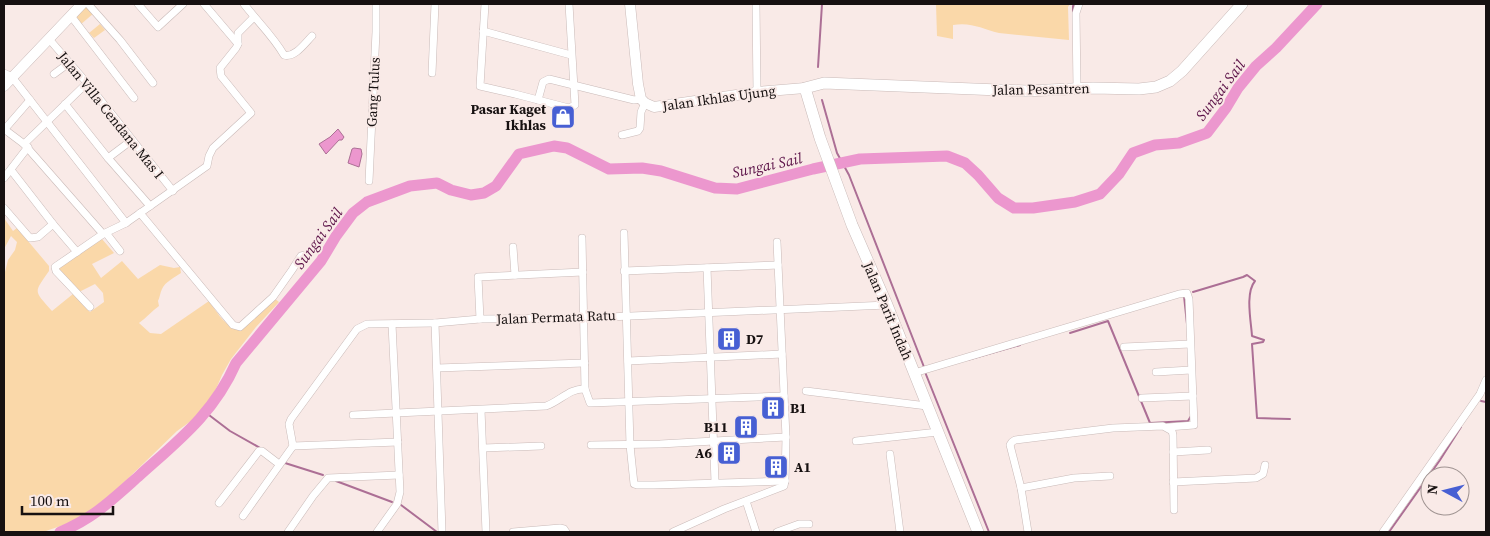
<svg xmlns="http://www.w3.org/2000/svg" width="1490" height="536" font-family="'Source Serif 4',serif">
  <rect width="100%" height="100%" fill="#f9eae7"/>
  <!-- green -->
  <g fill="#fad8a9">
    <path d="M936,4H1070L1068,7L1069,40L999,33C982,29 972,22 953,25V39L937,36Z"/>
    <polygon points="86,5 94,13 80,25 73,17"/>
    <polygon points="100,24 105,30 94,38 89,33"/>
    <path d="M4,218L13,231L17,228L49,266V271C33,294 34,290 52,311L73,294L90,312L104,302L103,293L95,284L79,292L58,268L102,239L114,253L92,264L101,278L122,261L138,279L160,265L174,268L180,267L181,273C175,277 165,282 162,289C160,293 160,297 158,301L159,306C152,311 146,318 139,323L150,333L161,334L209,301C216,311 223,323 234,328L274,298L279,302L256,327L231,359L222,375L216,389L207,404L191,421L177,431L110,496L78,520L43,532H4V276L8,260L15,250L17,242L11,236L4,249Z"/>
  </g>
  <!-- water -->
  <g fill="#ec97ce" stroke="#ac6f95">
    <polygon points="338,129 344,137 342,140 339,140 326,154 319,144 330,137"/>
    <polygon points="354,148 361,149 362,154 359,167 348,163 352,149"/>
  </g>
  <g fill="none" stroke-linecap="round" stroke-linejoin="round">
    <!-- stream -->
    <g stroke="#ac6f95" stroke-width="2">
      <polyline points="1073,13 1073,6 1075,4"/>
      <polyline points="818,67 822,4"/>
      <polyline points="822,100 837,153 849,175 924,367"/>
      <path d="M1193,292L1243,277L1247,275L1255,281C1245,293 1251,321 1252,336L1264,340L1263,342L1252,344L1257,418L1290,419"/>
      <polyline points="1184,296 1187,324"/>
      <polyline points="1070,333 1108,321 1150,423 1188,421 1191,416"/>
      <polyline points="967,360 1020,345"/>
      <polyline points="925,372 989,532"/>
      <polyline points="1481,401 1486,402"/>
      <polyline points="205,412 230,431 262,449"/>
      <polyline points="285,463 323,475"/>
      <polyline points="336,481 392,502"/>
      <polyline points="401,505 437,532"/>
      <polyline points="1389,532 1440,460 1461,427"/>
    </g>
    <!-- river -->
    <path stroke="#ec97ce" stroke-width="11" d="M60,532C94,518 113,499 140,475C179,440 214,413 236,363L321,261L336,236L353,213L367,202L410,186L437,183L451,190L471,195L484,193L496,186L519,154L554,146L567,148L609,169L642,168L661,171L715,188L737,189L813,169L860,159L947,156L965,163L978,175L998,198L1014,208H1033L1075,202L1100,194L1119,174L1133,153L1155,145L1179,143L1207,133L1226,108L1238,88L1256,66L1276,48L1317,4"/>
    <defs>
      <g id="street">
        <polyline points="88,4 120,40 153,83"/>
        <polyline points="138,4 158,27 183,4"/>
        <polyline points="204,4 238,44"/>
        <path d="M244,4C257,21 273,36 284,55C295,58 305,43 312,36"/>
        <polyline points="485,4 480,86 515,94 569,108 575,105 569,4"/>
        <polyline points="756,4 757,92"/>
        <polyline points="71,16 134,98"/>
        <polyline points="483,31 571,55"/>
        <polyline points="49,39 87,83 173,191"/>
        <polyline points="4,73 12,77 126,223"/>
        <polyline points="432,73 435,4"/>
        <polyline points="54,74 69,63"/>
        <polyline points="1077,89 1076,13 1079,4"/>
        <polyline points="538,100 543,82 549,79 634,100 641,99"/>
        <polyline points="65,104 108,158 150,206"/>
        <polyline points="4,129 24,144 103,234"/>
        <polyline points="4,130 30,100"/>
        <polyline points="622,135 638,131 640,128 641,112 645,103"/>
        <polyline points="24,144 87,83"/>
        <polyline points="108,158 132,140"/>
        <polyline points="11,170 53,224 77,252"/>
        <polyline points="4,178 28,147"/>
        <polyline points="369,181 376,32 376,4"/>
        <polyline points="4,208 30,238 38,237 53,224"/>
        <polyline points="140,213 233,325 240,327 273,297 292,270 299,259 301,256 305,255"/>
        <polyline points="106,233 120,251"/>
        <polyline points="624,233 630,445 634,484 637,485 654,485 785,481"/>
        <polyline points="582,238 585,389 590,403 784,396"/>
        <polyline points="777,242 786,437 785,481"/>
        <polyline points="513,247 515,275"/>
        <polyline points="707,268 715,482"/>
        <polyline points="624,271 778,265"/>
        <polyline points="90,307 56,271 55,267 103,234 126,223 207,166 209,156 213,148 251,113 221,76 220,68 236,48 238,44 238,33 254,17"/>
        <polyline points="480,319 478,277 583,272"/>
        <polyline points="1124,347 1190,344"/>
        <polyline points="628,361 782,354"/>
        <polyline points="437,368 585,363"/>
        <polyline points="1156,372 1191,370"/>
        <polyline points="914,373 1179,294 1187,293 1189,299 1194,425 1168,427"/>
        <polyline points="806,391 927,406"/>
        <polyline points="1142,398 1193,396"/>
        <polyline points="481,410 486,532"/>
        <path d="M353,415L546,406C560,401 570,388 585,389"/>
        <polyline points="856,441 938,432"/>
        <polyline points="591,445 660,444 786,437"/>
        <polyline points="293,446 398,442"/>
        <polyline points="483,448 541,446"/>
        <polyline points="1173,452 1208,450"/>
        <polyline points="890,454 900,532"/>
        <polyline points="1173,482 1256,478 1263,474 1265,465"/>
        <polyline points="1021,488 1074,478 1110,476"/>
        <polyline points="746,501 756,532"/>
        <polyline points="219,503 259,451 262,451 279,464"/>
        <polyline points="243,516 293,446 289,424 291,419 357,329 367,324 435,323"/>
        <polyline points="288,532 313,496 328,478 399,475"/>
        <polyline points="377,532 397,504 400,492 392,324"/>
        <polyline points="442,532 435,323 480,319 585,318 887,305"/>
        <polyline points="513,532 560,528 564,529 566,532"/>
        <polyline points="673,532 724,509 784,486 785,481"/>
        <polyline points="777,532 799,524 809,524"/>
        <polyline points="1028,532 1021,488 1010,445 1012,442 1015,440 1113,428 1163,426 1172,431 1173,435 1174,510"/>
        <polyline points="1383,532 1480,394 1486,380"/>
      </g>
      <g id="secondary">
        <polyline points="630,4 638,84 641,99 645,103 654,107 757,92 805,88"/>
        <polyline points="4,86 82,4"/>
      </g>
      <polyline id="primary" points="978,532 887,305 852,225 820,138 805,88 824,83 1026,91 1093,88 1139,89 1156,87 1170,81 1182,71 1242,4"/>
    </defs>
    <!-- street casing -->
    <use href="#street" stroke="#c9bab8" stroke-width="8"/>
    <!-- secondary casing -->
    <use href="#secondary" stroke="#c9bab8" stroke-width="11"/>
    <!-- primary casing -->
    <use href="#primary" stroke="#c9bab8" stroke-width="12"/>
    <!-- street -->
    <use href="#street" stroke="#fff" stroke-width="7"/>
    <!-- secondary -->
    <use href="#secondary" stroke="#fff" stroke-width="10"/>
    <!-- primary -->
    <use href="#primary" stroke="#fff" stroke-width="11"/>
  </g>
  <!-- icons -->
  <defs>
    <symbol id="shop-square" viewBox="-11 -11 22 22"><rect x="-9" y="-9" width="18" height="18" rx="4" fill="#475fd3" stroke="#f9eae7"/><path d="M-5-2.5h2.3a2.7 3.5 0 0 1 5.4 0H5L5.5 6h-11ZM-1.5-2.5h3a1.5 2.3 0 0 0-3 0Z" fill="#fff"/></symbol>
    <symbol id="building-square" viewBox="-11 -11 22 22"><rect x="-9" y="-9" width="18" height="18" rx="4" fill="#475fd3" stroke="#f9eae7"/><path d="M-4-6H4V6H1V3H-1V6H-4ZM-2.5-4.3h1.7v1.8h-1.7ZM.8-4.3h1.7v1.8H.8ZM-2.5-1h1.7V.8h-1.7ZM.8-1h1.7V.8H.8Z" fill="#fff"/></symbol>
  </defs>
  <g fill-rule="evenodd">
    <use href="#shop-square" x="549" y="103" width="28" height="28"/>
    <use href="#building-square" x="715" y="325" width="28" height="28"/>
    <use href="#building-square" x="759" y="394" width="28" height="28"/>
    <use href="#building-square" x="732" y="413" width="28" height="28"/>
    <use href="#building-square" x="715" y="439" width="28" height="28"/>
    <use href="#building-square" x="762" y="453" width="28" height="28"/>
  </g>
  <g text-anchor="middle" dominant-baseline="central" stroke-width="4" stroke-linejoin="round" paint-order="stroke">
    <!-- street labels -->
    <g font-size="14" fill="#171111" stroke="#f9eae7">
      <text transform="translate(1041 89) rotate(-1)">Jalan Pesantren</text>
      <text transform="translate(373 92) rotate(-87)">Gang Tulus</text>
      <text transform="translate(719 98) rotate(-8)">Jalan Ikhlas Ujung</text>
      <text transform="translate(111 115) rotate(51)">Jalan Villa Cendana Mas I</text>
      <text transform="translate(888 311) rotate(67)">Jalan Parit Indah</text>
      <text transform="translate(556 317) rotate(-2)">Jalan Permata Ratu</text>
    </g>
    <!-- poi labels -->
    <g font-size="14" font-weight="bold" fill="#171111" stroke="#f9eae7" text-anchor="end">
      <text x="546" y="109">Pasar Kaget<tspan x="546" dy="16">Ikhlas</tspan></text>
      <text x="746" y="339" text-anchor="start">D7</text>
      <text x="790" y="408" text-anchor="start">B1</text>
      <text x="728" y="427">B11</text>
      <text x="712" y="453">A6</text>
      <text x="794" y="467" text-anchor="start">A1</text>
    </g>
    <!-- water labels -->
    <g font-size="15" font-style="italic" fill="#5b1147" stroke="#f9eae7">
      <text transform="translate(1220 90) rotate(-53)">Sungai Sail</text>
      <text transform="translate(767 165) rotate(-12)">Sungai Sail</text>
      <text transform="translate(318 238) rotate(-54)">Sungai Sail</text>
    </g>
  </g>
  <!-- border -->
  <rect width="1490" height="536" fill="none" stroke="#171111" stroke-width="10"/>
  <!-- north arrow -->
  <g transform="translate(1445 491) rotate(277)"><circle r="24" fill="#f9eae7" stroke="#9f9391"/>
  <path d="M0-4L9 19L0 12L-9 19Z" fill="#475fd3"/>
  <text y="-8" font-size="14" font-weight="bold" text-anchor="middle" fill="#171111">N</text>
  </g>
  <!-- scale -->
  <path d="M22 506v8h91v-8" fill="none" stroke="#171111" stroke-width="2.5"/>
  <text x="30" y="506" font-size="15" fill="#171111" stroke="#f9eae7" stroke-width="4" paint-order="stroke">100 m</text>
</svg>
